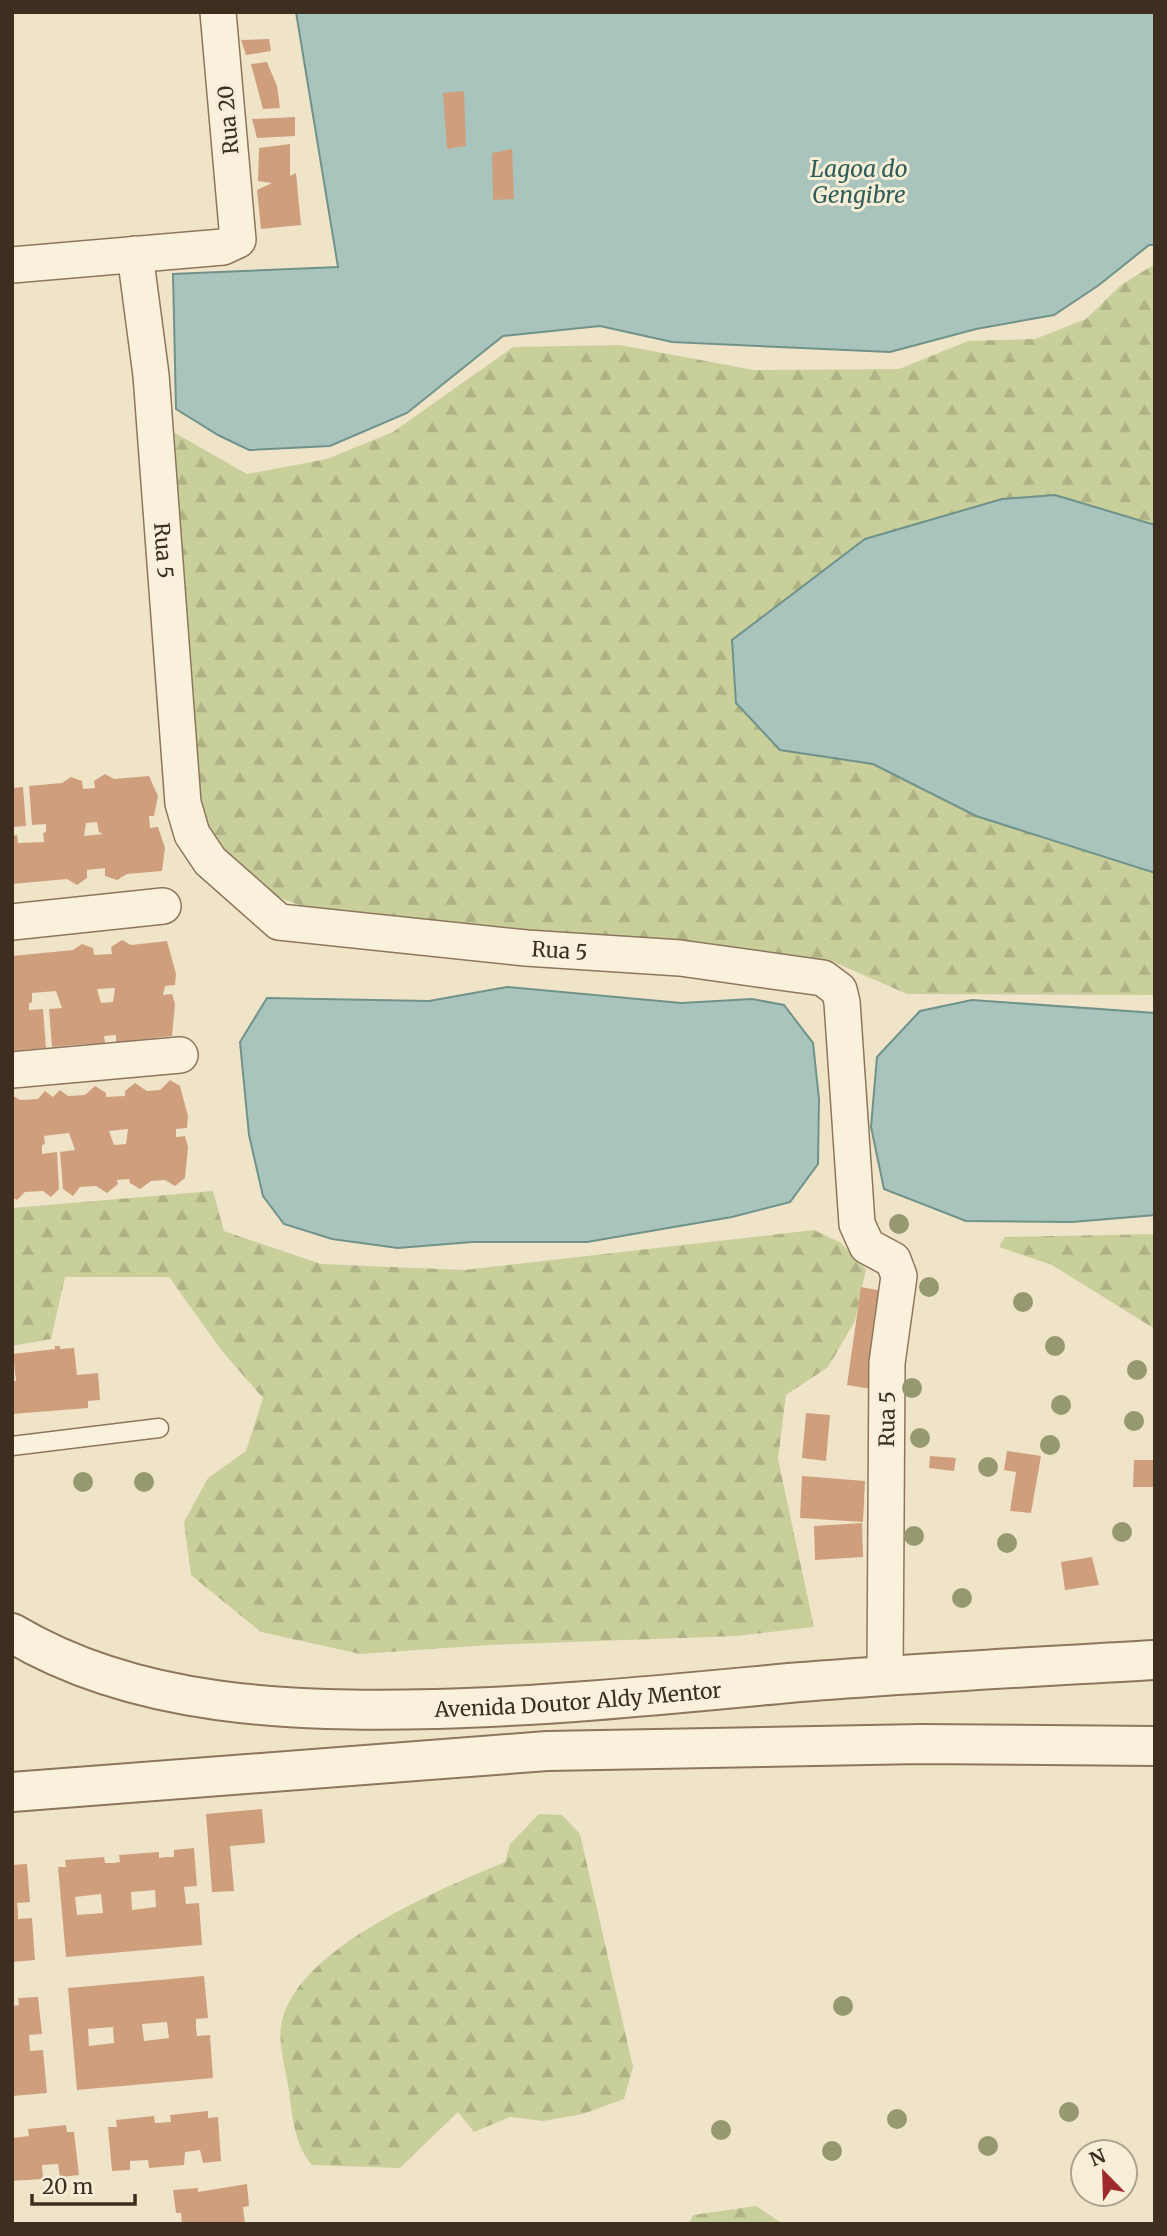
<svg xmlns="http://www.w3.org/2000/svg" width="1167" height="2236" font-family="Merriweather,serif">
  <defs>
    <pattern id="forest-firs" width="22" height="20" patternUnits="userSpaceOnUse" patternTransform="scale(1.75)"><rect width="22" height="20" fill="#c9cf9b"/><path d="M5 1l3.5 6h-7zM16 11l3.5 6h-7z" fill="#aeb285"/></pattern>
  </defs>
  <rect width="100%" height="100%" fill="#f0e4c8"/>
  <!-- forest -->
  <g fill="url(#forest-firs)">
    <polygon points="1155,264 1155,525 1055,495 1002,499 865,539 780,750 873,764 976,816 1155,873 1155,995 907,994 834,962 316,911 263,892 205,837 191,715 166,428 247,474 327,459 393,432 513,347 620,345 754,370 899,369 968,341 1035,339 1086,319 1121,285"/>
    <polygon points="213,1191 224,1231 321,1264 464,1270 814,1230 841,1243 866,1269 855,1321 828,1367 786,1395 778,1459 814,1627 737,1636 490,1645 360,1654 261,1632 191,1575 184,1522 208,1478 246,1451 263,1398 222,1351 169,1277 65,1277 51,1339 12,1346 12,1208"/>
    <polygon points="1155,1234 1155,1329 1052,1265 999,1247 1005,1237"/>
    <path d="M539,1814L562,1815L580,1834L633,2067L624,2099L583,2114L543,2121L510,2117L474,2132L458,2112L400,2168L312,2165C293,2144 292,2111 288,2085C285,2067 277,2039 282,2021C299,1947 441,1889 505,1862L510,1844Z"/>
    <polygon points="756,2206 783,2224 689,2224 693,2215"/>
  </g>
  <!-- water -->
  <g fill="#a9c4bc" stroke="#6f938a" stroke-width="2">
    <polygon points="296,12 1155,12 1155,245 1149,245 1099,285 1054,315 976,329 890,352 672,342 600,326 503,336 407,413 330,446 249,450 218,435 176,409 173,274 338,267"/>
    <polygon points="1055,495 1155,525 1155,873 976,816 873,764 780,750 736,703 732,640 865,539 1002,499"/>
    <polygon points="507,987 681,1003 752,999 784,1005 813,1043 819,1099 818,1164 790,1202 732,1217 587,1242 472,1242 398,1248 332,1239 284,1224 263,1196 249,1135 240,1042 267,998 429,1001"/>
    <polygon points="972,1000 1155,1013 1155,1215 1072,1222 966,1221 884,1189 871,1127 877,1057 920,1011"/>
  </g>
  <!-- building -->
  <g fill="#cf9f7d" fill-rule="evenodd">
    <polygon points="269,39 271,51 246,55 241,40"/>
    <polygon points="267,62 277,86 280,108 263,109 251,64"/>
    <polygon points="464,91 466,146 447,149 443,93"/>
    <polygon points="295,117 295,136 257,138 252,119"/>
    <polygon points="290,144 290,176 296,173 301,225 261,229 257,190 272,183 258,181 259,148"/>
    <polygon points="512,149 514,199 493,200 492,153"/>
    <path d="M105,774L114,779L149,776L158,796L154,816H149L150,828L158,827L165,848L162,871L127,874L117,880L105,876V868L87,870V878L77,885L67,879L12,884V836L17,835L18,843L44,842L43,833L46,832V824L32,825L29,786L62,783L71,777L82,781L83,789L95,788L94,781ZM97,822L99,832L103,834L84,836L86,823Z"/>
    <polygon points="23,787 26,826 12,827 12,788"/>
    <path d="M122,940L131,945L167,941L176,974L175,985L165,986L163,995L172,994L175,1004L172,1036L137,1040L129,1046L116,1042V1035L104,1036L105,1043L95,1050L86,1044L52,1047L49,1009L62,1008L56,991L32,993V1002L29,1003V1010L43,1009L46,1048L12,1051V956L73,950L82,944L93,948L94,955L112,954L111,947ZM115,988L113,1002L101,1003L97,989Z"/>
    <path d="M170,1080L180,1086L188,1116L187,1128L176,1129V1137L185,1136L188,1147L185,1178L175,1186L165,1180L151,1181L140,1189L130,1183L129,1179L117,1180L118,1184L107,1193L96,1186L80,1187L73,1196L63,1189L60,1152L75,1150L69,1133L44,1136L45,1144L42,1145V1154L57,1152L59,1189L51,1197L43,1191L25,1192L17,1200L12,1197V1095L20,1100L38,1099L45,1091L53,1097L60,1090L68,1096L85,1095L95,1086L106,1093V1097L125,1096V1091L135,1083L147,1091L160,1090ZM128,1129L126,1144L114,1145L109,1131Z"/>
    <polygon points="861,1287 888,1292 871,1389 847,1385"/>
    <polygon points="55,1346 60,1346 60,1349 74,1348 77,1375 98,1373 100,1400 88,1401 88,1408 12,1414 12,1381 16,1381 13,1354 55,1349"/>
    <polygon points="806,1413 830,1415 826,1461 802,1458"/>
    <polygon points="1007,1451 1041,1456 1031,1513 1010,1511 1016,1472 1004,1470"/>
    <polygon points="930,1456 956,1458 954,1471 929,1468"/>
    <polygon points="1134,1460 1155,1460 1155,1487 1133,1487"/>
    <polygon points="802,1476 865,1481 863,1522 800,1518"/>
    <polygon points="862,1523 863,1557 815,1560 814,1526"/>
    <polygon points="1092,1557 1099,1585 1065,1590 1061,1562"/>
    <polygon points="262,1809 265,1843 230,1846 234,1891 212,1892 206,1814"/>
    <path d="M194,1848L197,1886L184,1887L185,1895L186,1904L199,1903L202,1945L66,1957L58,1867H66L65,1860L104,1857L105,1863H113L120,1862L119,1855L159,1852V1858L166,1857H174V1850ZM155,1890L156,1907L132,1910L131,1892ZM101,1894L103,1913L77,1915L75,1897Z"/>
    <polygon points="27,1864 30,1902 17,1903 18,1911 18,1919 32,1918 35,1960 12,1962 12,1865"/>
    <path d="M204,1976L208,2018L196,2019V2028L197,2036L210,2035L213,2078L77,2090L68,1988ZM167,2022L169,2038L144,2041L142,2024ZM113,2027L114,2043L89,2046L88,2029Z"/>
    <polygon points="38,1997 42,2034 29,2035 30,2051 43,2050 47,2093 12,2096 12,2006 19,2005 18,1998"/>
    <polygon points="208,2111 208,2118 218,2117 221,2161 203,2163 200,2150 193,2151 185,2152 184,2165 149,2168 148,2160 130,2161 130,2170 112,2171 108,2127 117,2127 116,2120 154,2116 155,2123 171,2122 170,2115"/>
    <polygon points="66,2125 67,2132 74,2132 79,2175 60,2177 58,2164 42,2165 43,2179 12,2181 12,2138 29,2136 28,2129"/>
    <polygon points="247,2184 249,2206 243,2207 245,2224 182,2224 181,2213 176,2213 173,2190 198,2188 198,2192"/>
  </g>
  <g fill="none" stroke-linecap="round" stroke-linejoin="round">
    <defs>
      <polyline id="service" points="12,1446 159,1428"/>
      <g id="minor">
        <path id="s1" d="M135,254L151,375L183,803L192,834L210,861L279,922L526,948L680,958L823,978L839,990L842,1002L857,1224L867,1246L893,1260L899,1276L887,1363L885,1675"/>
        <polyline points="12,265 223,247 238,240 218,12"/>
        <polyline points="12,922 163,906"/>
        <polyline points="12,1070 180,1055"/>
      </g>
      <g id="tertiary">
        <path id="s2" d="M12,1633C138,1708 293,1712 435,1709C554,1706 671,1694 789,1683C911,1673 1033,1667 1155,1660"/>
        <polyline points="12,1792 547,1751 921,1744 1155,1746"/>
      </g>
    </defs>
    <!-- service casing -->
    <use href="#service" stroke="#8d765c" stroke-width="21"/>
    <!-- minor casing -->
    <use href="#minor" stroke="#8d765c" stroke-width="38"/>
    <!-- tertiary casing -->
    <use href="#tertiary" stroke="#8d765c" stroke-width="42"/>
    <!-- service -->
    <use href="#service" stroke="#faf1dc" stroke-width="18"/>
    <!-- minor -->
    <use href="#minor" stroke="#faf1dc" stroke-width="35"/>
    <!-- tertiary -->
    <use href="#tertiary" stroke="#faf1dc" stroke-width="38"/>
  </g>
  <!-- trees -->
  <g fill="#96986f">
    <circle cx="899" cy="1224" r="10"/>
    <circle cx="929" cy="1287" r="10"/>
    <circle cx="1023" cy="1302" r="10"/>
    <circle cx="1055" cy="1346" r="10"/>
    <circle cx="1137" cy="1370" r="10"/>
    <circle cx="912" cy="1388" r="10"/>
    <circle cx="1061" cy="1405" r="10"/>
    <circle cx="1134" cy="1421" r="10"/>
    <circle cx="920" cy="1438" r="10"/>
    <circle cx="1050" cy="1445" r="10"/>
    <circle cx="988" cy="1467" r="10"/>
    <circle cx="83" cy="1482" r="10"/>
    <circle cx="144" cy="1482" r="10"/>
    <circle cx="1122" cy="1532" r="10"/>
    <circle cx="914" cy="1536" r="10"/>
    <circle cx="1007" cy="1543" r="10"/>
    <circle cx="962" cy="1598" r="10"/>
    <circle cx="843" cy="2006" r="10"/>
    <circle cx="1069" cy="2112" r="10"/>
    <circle cx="897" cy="2119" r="10"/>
    <circle cx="721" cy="2130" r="10"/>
    <circle cx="988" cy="2146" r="10"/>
    <circle cx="832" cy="2151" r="10"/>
  </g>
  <g text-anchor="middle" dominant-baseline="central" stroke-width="6" stroke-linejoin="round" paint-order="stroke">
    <!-- street labels -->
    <g font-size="21" fill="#3d2e20" stroke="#f7eed8">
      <text transform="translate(228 120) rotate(-95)">Rua 20</text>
      <text stroke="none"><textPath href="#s1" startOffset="298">Rua 5</textPath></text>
      <text stroke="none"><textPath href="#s1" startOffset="990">Rua 5</textPath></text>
      <text transform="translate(887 1419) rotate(-89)">Rua 5</text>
      <text stroke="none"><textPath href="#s2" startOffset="579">Avenida Doutor Aldy Mentor</textPath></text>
    </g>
    <!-- water labels -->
    <g font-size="23" font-style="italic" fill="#2f5d5a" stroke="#f7eed8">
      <text x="859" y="168">Lagoa do<tspan x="859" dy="26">Gengibre</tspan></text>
    </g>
  </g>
  <!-- border -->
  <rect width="1167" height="2236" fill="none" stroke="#3d2e20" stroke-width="28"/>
  <!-- north arrow -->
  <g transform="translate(1104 2173) rotate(337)"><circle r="33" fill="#f7eed8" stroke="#ada18e" stroke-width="2"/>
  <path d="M0-5L12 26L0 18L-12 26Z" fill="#9e2a2b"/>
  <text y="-10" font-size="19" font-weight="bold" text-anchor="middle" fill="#3d2e20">N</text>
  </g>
  <!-- scale -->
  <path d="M32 2194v10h103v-10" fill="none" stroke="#3d2e20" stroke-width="3.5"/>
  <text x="42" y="2194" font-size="21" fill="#3d2e20" stroke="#f7eed8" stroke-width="5" paint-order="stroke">20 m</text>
</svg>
